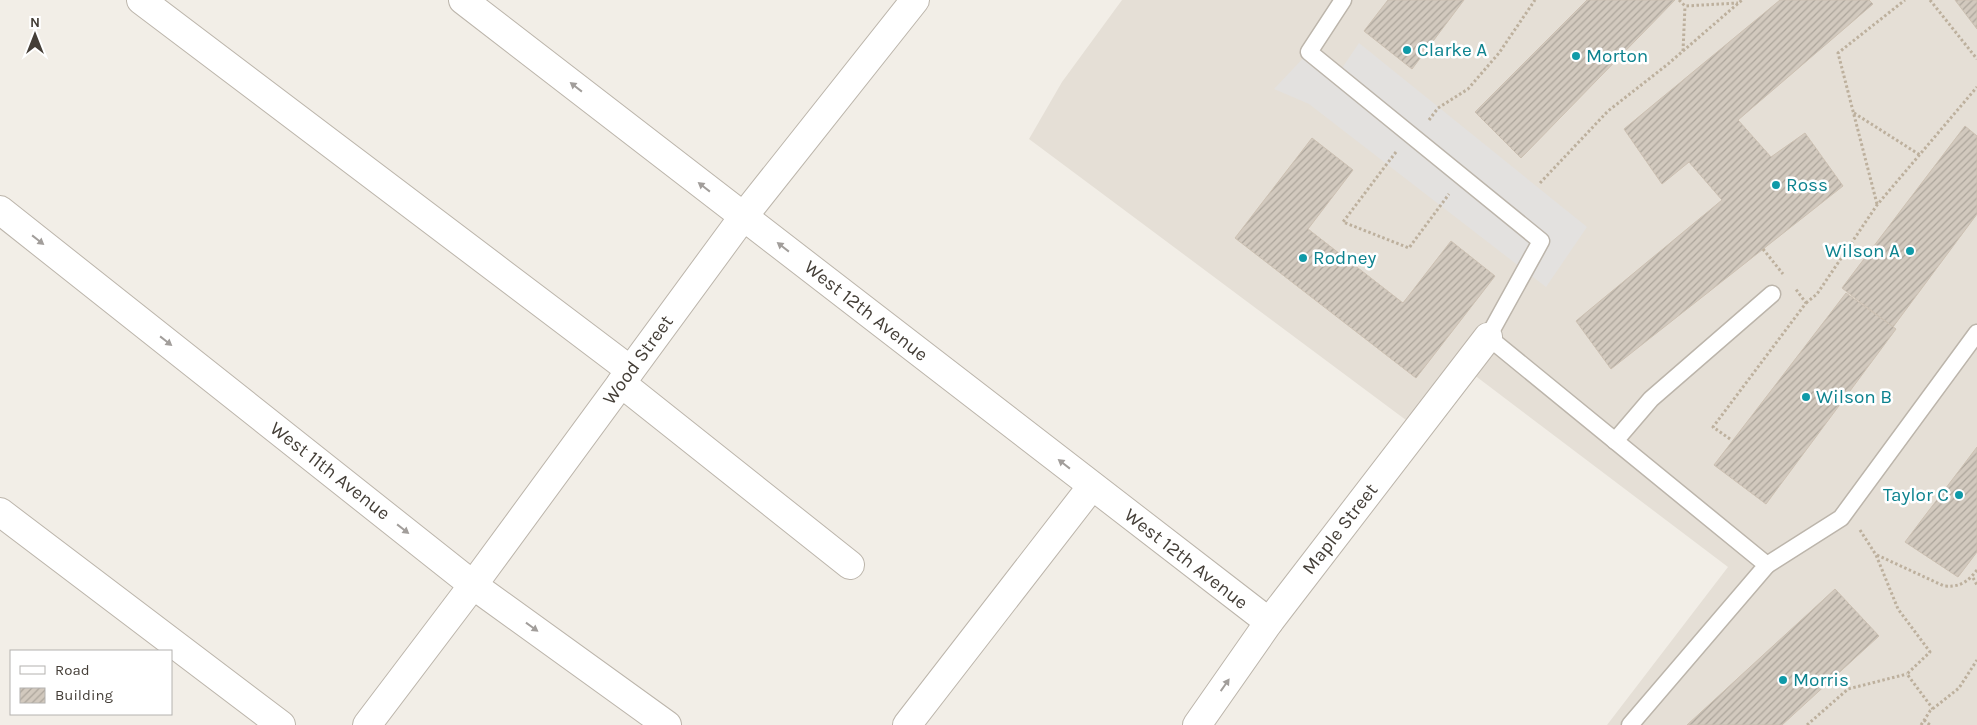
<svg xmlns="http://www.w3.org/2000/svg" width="1977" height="725" font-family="Karla,sans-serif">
  <defs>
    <pattern id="building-hatch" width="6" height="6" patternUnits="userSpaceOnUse" patternTransform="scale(1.25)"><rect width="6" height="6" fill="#d2c9be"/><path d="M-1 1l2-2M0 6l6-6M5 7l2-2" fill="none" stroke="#aca59b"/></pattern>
  </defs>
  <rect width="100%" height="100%" fill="#f2eee7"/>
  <!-- residential -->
  <polygon fill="#e5dfd6" points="1122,0 1977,0 1977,725 1607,725 1728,567 1465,368 1418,429 1029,139 1062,82"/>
  <!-- parking -->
  <polygon fill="#e3e1df" points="1359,43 1587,227 1546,287 1309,104 1274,89 1309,52 1338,74"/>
  <!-- building -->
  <g fill="url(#building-hatch)" stroke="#ccc0b2">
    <polygon points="1388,0 1464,0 1412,69 1364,31"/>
    <polygon points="1587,0 1675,0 1521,158 1475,112"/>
    <polygon points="1780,0 1869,0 1873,4 1738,120 1771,157 1805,133 1843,186 1611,369 1576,321 1722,200 1689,162 1662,184 1624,129"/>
    <polygon points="1955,0 1977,0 1977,29"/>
    <polygon points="1965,126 1977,136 1977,214 1893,327 1842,288"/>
    <polygon points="1312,138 1353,170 1308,229 1403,303 1451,241 1495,276 1416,378 1235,238"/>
    <polygon points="1846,293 1896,329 1766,504 1714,465"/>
    <polygon points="1977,447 1977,552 1958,577 1905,542"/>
    <polygon points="1835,589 1879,636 1782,725 1687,725"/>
  </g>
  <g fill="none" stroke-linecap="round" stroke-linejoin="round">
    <defs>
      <g id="service">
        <polyline points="1343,0 1309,52 1541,241 1488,337 1767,565 1630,725"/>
        <polyline points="1615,441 1651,399 1772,294"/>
        <polyline points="1767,565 1841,518 1977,333"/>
      </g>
      <g id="minor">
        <polyline points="141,0 630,370"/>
        <polyline points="463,0 1269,622"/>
        <polyline points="0,210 473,585 667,725"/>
        <polyline points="621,383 850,565"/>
        <polyline points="0,512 281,725"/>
        <polyline points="367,725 473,585 743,217 915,0"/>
        <polyline points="907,725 1092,486"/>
        <polyline points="1197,725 1269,622 1488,337"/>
      </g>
    </defs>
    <!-- service casing -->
    <use href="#service" stroke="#bcb5ab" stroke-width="19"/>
    <!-- minor casing -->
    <use href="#minor" stroke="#bcb5ab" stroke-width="30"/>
    <!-- path -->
    <g stroke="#bdb09d" stroke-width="3" stroke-dasharray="2.5 2.5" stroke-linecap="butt">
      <polyline points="1679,0 1685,6 1738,3"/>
      <polyline points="1930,0 1977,59"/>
      <polyline points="1683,51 1685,6"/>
      <polyline points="1854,113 1920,155"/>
      <polyline points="1429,120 1438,108 1468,89 1499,53 1535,0"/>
      <polyline points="1396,152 1343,222 1409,248 1449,194"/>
      <polyline points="1540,183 1608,111 1668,64 1742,0"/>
      <polyline points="1877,204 1838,53 1905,0"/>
      <polyline points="1763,249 1783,274"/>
      <polyline points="1806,303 1817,294 1877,205 1977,87"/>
      <polyline points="1730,439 1713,427 1806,303 1795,288"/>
      <polyline points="1860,530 1876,555 1898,609 1930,652 1907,674 1933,709"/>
      <path d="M1877,555L1944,586C1957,587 1964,584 1972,576"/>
      <polyline points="1977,570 1972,576 1977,585"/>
      <polyline points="1924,720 1930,725"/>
      <polyline points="1807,725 1848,689 1907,674"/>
      <polyline points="1921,725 1930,711 1959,688 1977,660"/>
    </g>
    <!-- service -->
    <use href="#service" stroke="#fff" stroke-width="16"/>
    <!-- minor -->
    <use href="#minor" stroke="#fff" stroke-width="28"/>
  </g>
  <!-- one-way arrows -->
  <defs><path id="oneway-solid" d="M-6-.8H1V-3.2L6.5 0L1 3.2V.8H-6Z" transform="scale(1.25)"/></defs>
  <g fill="#a29e9b">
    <use href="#oneway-solid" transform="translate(576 87) rotate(-142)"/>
    <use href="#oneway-solid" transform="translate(704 187) rotate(-142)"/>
    <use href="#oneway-solid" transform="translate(38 240) rotate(38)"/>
    <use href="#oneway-solid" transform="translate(783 247) rotate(-142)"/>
    <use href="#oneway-solid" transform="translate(166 341) rotate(38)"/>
    <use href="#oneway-solid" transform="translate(1064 464) rotate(-142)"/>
    <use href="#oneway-solid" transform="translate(403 529) rotate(38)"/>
    <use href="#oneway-solid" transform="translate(532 627) rotate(36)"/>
    <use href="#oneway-solid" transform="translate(1225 685) rotate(-55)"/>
  </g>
  <!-- markers -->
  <g fill="#0f9aa8" stroke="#fff" stroke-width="2">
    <circle cx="1407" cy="50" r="5"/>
    <circle cx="1576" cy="56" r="5"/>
    <circle cx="1776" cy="185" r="5"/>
    <circle cx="1910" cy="251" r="5"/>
    <circle cx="1303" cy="258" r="5"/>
    <circle cx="1806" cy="397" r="5"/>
    <circle cx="1959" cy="495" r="5"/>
    <circle cx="1783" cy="680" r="5"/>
  </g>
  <g text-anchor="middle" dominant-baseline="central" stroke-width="5" stroke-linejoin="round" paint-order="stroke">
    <!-- culture labels -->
    <g font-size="19" fill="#0d838f" stroke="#fff" text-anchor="start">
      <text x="1417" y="50">Clarke A</text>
      <text x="1586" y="56">Morton</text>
      <text x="1786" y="185">Ross</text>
      <text x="1900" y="251" text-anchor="end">Wilson A</text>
      <text x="1313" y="258">Rodney</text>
      <text x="1816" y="397">Wilson B</text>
      <text x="1949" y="495" text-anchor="end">Taylor C</text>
      <text x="1793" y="680">Morris</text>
    </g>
    <!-- street labels -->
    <g font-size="19" fill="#443e37" stroke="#fff">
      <text transform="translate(866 311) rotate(38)">West 12th Avenue</text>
      <text transform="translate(638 360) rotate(-54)">Wood Street</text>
      <text transform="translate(330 471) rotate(38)">West 11th Avenue</text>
      <text transform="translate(1340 529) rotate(-52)">Maple Street</text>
      <text transform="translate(1186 559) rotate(38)">West 12th Avenue</text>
    </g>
  </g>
  <!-- legend -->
  <rect x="10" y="650" width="162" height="65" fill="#ffffff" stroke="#b4b2af"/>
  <rect x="20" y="666" width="25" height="8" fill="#ffffff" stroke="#b4b2af"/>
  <text x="55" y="675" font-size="15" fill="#443e37">Road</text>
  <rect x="20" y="688" width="25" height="15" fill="url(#building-hatch)" stroke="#b4b2af"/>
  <text x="55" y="700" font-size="15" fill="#443e37">Building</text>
  <!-- north arrow -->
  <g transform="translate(35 35)" stroke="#ffffff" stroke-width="4" paint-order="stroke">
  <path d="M0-4L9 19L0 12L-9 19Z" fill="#443e37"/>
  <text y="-8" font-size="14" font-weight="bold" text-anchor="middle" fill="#443e37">N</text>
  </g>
</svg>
